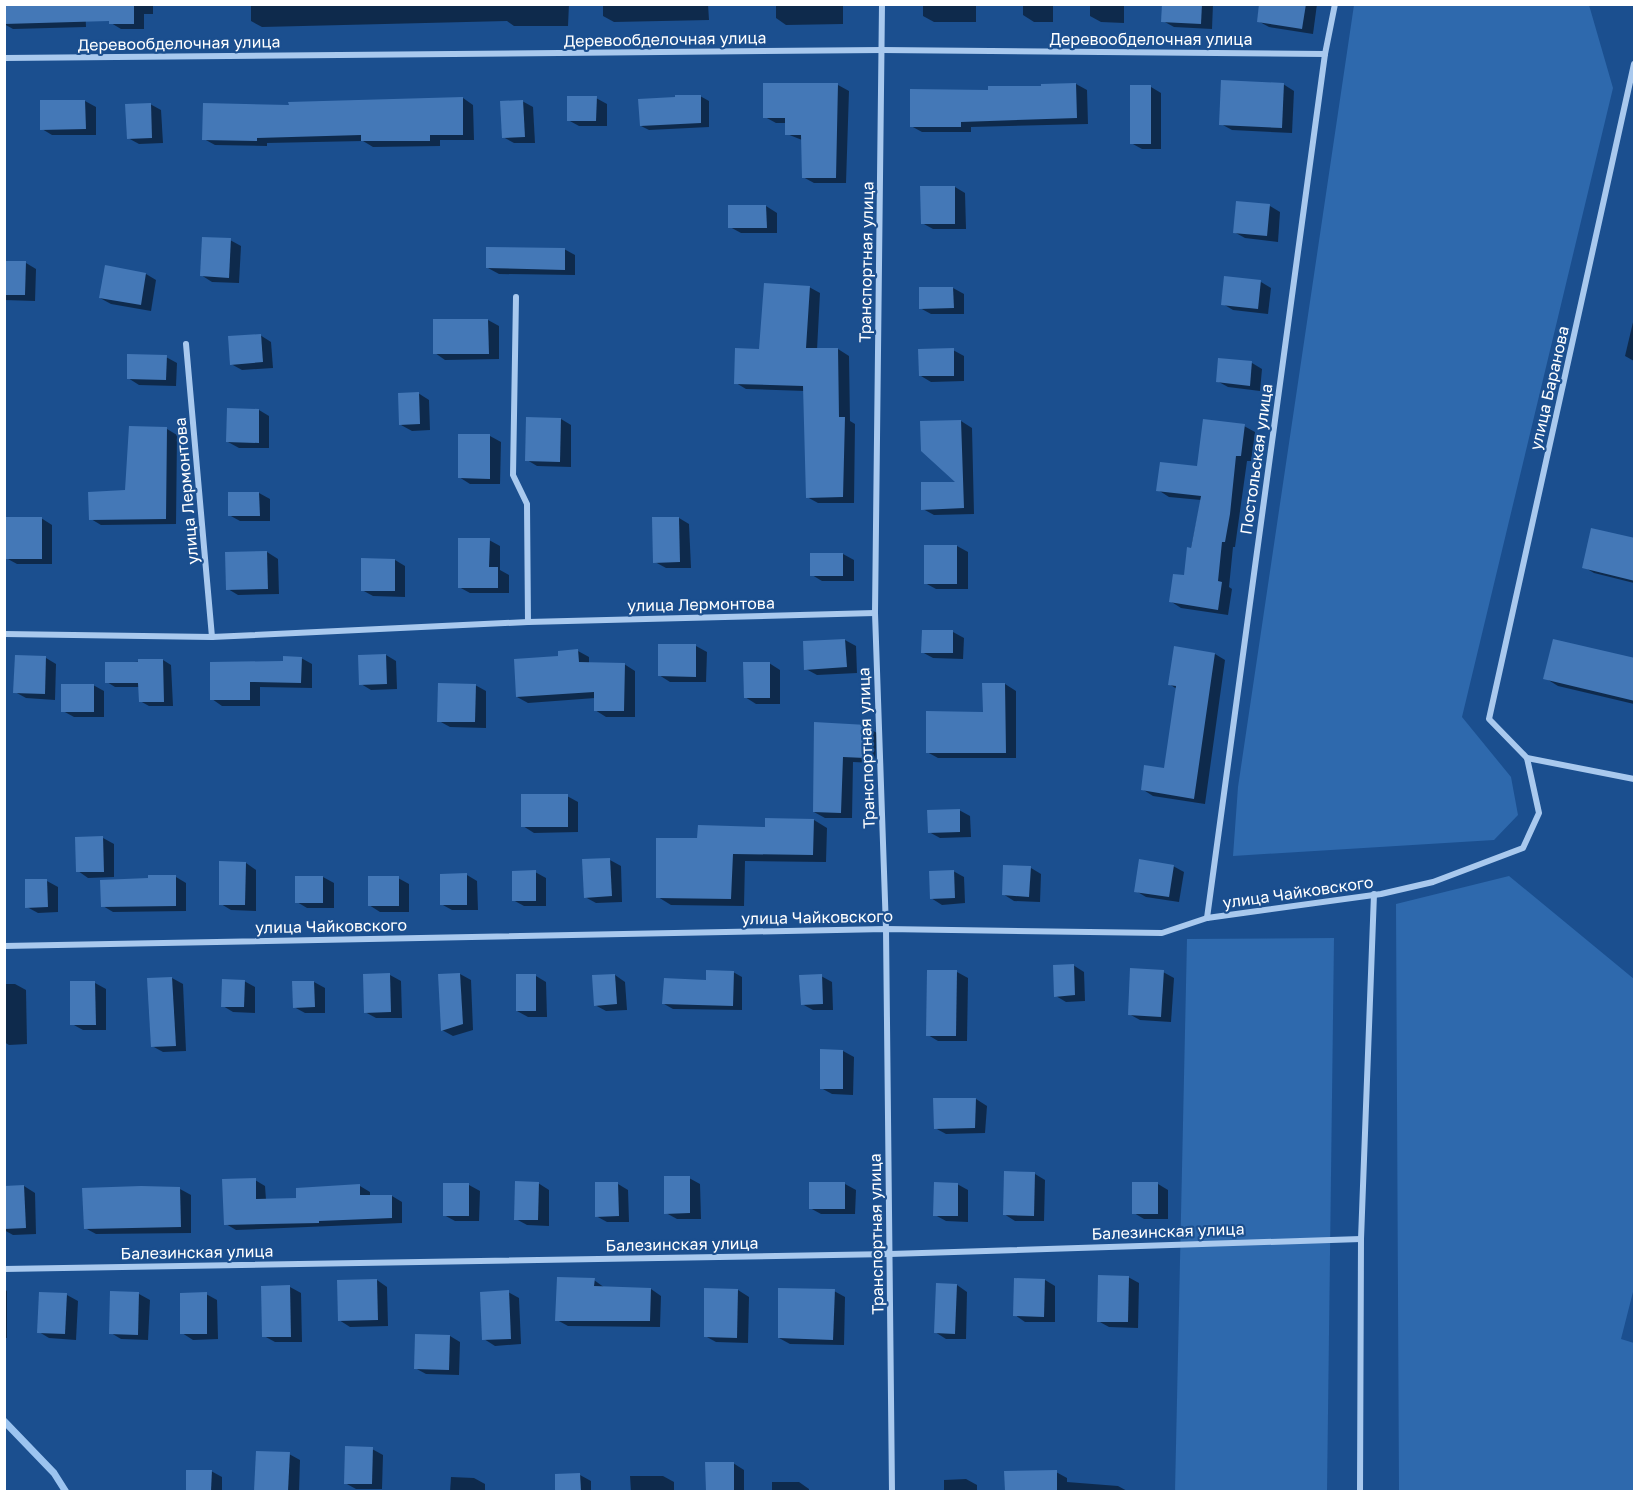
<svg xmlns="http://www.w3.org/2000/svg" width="1639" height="1496" font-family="'Golos Text',sans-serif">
  <rect width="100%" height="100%" fill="#1b4f8f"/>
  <!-- green -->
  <g fill="#2e69ad">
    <polygon points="1354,5 1589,5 1613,88 1462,717 1511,777 1518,815 1494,840 1233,856 1238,787"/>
    <polygon points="1509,876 1634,979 1634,1288 1621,1339 1634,1343 1634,1491 1399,1491 1396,904"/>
    <polygon points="1334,938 1327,1491 1175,1492 1187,939"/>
  </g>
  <!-- shadow -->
  <g fill="#0007">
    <polygon points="85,4 86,27 13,29 4,24"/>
    <polygon points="110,4 153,4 153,14 144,14 144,29 121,29 111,23"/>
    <polygon points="251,4 569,4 568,26 514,26 507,21 262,27 251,21"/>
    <polygon points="603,4 708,4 709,20 614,22 603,16"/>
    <polygon points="776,4 843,4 843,24 786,25 776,18"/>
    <polygon points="923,4 976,4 976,22 934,22 923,16"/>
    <polygon points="1023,4 1053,4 1053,22 1034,22 1023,15"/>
    <polygon points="1090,4 1124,4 1124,23 1101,22 1090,16"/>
    <polygon points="1163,4 1213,4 1212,29 1174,27 1163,21"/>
    <polygon points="1261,4 1317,4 1313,34 1269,27 1258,21"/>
    <polygon points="765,84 838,85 849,91 846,183 814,183 803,177 802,140 787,134 787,123 776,123 765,117"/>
    <polygon points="1076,84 1087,90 1088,124 971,127 971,132 922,132 911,126 989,91"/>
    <polygon points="1283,84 1294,91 1292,133 1232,130 1221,124"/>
    <polygon points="1151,87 1161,93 1161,149 1142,149 1131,143"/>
    <polygon points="700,96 709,101 709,127 649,130 641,126"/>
    <polygon points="463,98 473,105 474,140 440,140 440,146 373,147 363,141 267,143 267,146 215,145 204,139 290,107"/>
    <polygon points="596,98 607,104 607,126 579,126 568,120"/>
    <polygon points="85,101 96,107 96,135 52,135 42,129"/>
    <polygon points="522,101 533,107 535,143 514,143 503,137"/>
    <polygon points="150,104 161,110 163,143 139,144 128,138"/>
    <polygon points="955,187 965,193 966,229 933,229 922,223"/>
    <polygon points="766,206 777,213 777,233 741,233 730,227"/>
    <polygon points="1270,206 1280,212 1278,242 1245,238 1234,232"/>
    <polygon points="230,240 241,246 239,283 212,282 201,275"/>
    <polygon points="564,249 575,255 575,275 499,274 488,268"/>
    <polygon points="4,262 26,263 36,269 35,301 4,300"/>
    <polygon points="146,274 156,280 151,311 111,304 100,298"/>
    <polygon points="1261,282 1271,288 1268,314 1233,310 1223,304"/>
    <polygon points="809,287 820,293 817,350 838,349 849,356 850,421 855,424 854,503 818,503 807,497 805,391 746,389 736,383"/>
    <polygon points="953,288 964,294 964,314 931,314 920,308"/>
    <polygon points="1634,318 1634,361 1625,356"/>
    <polygon points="488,320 499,326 499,359 445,360 435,353"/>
    <polygon points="260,335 271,342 273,368 242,370 231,364"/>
    <polygon points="953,350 964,356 964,381 931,382 921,376"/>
    <polygon points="166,357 177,363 176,386 139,385 128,378"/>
    <polygon points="1252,363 1262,369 1260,391 1228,387 1217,381"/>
    <polygon points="418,393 429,400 430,430 412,431 401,425"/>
    <polygon points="259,410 269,416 269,448 239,448 228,442"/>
    <polygon points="561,419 571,425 571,467 537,466 527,460"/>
    <polygon points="961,421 972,428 974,514 934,515 923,509 958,483"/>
    <polygon points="1244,426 1255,432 1251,461 1247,461 1235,547 1233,547 1229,587 1232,589 1228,615 1181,608 1170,601 1185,577 1201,500 1169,497 1158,490 1198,468"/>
    <polygon points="167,429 177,435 176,524 101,525 91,519 127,492"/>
    <polygon points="460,435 490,436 501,442 500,484 470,484 459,477"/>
    <polygon points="259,493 270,499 270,521 240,521 229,515"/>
    <polygon points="41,518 52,525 52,564 17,564 6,558"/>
    <polygon points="679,518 689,524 691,568 666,568 655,562"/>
    <polygon points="489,540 500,546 500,570 509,575 509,593 470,593 459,587"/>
    <polygon points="1634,540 1634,583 1594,573 1584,567"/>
    <polygon points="957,546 968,552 968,589 936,589 925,583"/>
    <polygon points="267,552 278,559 279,594 238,595 228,589"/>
    <polygon points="843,554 854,560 854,581 822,581 812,575"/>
    <polygon points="395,560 405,566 405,597 373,596 362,590"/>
    <polygon points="953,632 964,638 963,659 933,658 922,652"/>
    <polygon points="845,640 856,646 857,673 817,675 806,669"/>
    <polygon points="696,646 707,652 706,682 670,682 659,675"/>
    <polygon points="578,651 589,657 589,664 624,664 635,671 635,717 606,717 595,710 595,698 528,703 517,697 560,658"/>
    <polygon points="1215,654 1225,660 1205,804 1153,796 1142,789 1165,770 1177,689 1169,684"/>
    <polygon points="386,655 396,661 397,689 371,690 361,684"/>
    <polygon points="46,658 56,664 55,700 26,698 15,692"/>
    <polygon points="301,658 312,664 312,688 260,687 260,706 222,706 212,699 285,663"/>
    <polygon points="163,660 171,665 173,706 149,706 140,701 140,687 115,687 107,682 106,664"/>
    <polygon points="1634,660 1634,704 1558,686 1545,678"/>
    <polygon points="769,663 780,670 780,704 756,704 745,697"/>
    <polygon points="1005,684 1016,691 1016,758 938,758 927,752 984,713"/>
    <polygon points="93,685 104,691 104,717 74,717 63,711"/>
    <polygon points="475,685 486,691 486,728 450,727 439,721"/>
    <polygon points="815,724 866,727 877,733 875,763 853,762 852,818 825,818 814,812"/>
    <polygon points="567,796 578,802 578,832 534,833 523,826"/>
    <polygon points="959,810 970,816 971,837 940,838 929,832"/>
    <polygon points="814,820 827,828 826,862 745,861 744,906 671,905 658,897 699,840"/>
    <polygon points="103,838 114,844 114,877 88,878 78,871"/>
    <polygon points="610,860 621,866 622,902 596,903 585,897"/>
    <polygon points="246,863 256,870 256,911 231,910 221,904"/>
    <polygon points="1173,866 1184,872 1179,902 1146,897 1136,891"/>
    <polygon points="1031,868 1041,874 1040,902 1014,901 1003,894"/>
    <polygon points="953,871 964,877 965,903 942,905 931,898"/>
    <polygon points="535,872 546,878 546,906 524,906 513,900"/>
    <polygon points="467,875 477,881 478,910 452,910 441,904"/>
    <polygon points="176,877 186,883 186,911 113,912 103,906"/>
    <polygon points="323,877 334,883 334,908 307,908 297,902"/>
    <polygon points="398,878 409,884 409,912 380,912 369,905"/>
    <polygon points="27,881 47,881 58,887 58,912 38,913 27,907"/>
    <polygon points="1073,965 1084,972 1085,1001 1066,1002 1056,996"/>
    <polygon points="733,972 742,977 742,1010 673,1009 664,1004"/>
    <polygon points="957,972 968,978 967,1041 938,1041 928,1035"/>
    <polygon points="1163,972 1174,978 1171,1022 1140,1020 1129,1014"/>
    <polygon points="460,974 471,980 473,1030 453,1036 442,1030"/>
    <polygon points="390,975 401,981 402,1018 376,1018 365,1012"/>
    <polygon points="615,975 625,982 627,1010 606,1011 595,1005"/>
    <polygon points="536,976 546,982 547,1017 528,1017 517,1011"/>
    <polygon points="821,976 832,982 833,1010 813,1010 802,1004"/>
    <polygon points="172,978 183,984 186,1051 163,1052 152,1046"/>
    <polygon points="244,981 255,987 255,1013 233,1012 223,1006"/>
    <polygon points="314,982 325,988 325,1013 305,1013 294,1007"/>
    <polygon points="95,983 106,989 106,1030 83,1030 72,1024"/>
    <polygon points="4,984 15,984 26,990 27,1044 9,1045 4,1042"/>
    <polygon points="843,1051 854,1057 853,1095 832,1094 821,1088"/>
    <polygon points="976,1099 987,1106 985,1133 946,1134 935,1128"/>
    <polygon points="1035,1174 1045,1180 1044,1221 1015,1221 1004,1214"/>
    <polygon points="689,1178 700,1184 701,1219 677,1219 666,1213"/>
    <polygon points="255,1180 265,1186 266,1200 298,1200 360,1186 370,1192 370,1196 392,1196 402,1202 402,1223 236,1230 226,1224"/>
    <polygon points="538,1183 549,1190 549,1226 527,1225 516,1219"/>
    <polygon points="618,1184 628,1190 629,1222 607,1222 596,1216"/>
    <polygon points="845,1184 856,1190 855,1214 821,1214 810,1208"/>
    <polygon points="957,1184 968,1190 968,1222 946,1221 935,1215"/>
    <polygon points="1158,1184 1168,1190 1168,1219 1144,1219 1134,1213"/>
    <polygon points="469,1185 480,1191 479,1221 455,1221 444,1215"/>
    <polygon points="24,1186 35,1193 36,1234 13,1235 4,1230 4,1187"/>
    <polygon points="180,1189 191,1195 191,1233 96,1234 85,1228"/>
    <polygon points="1128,1277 1139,1283 1138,1328 1109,1327 1098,1321"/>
    <polygon points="377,1280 387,1287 388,1326 350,1327 339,1320"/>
    <polygon points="594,1280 605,1288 651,1289 661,1296 660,1327 568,1326 557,1320"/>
    <polygon points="1045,1280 1055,1286 1055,1322 1025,1322 1015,1315"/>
    <polygon points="957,1285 967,1292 966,1339 946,1339 935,1332"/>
    <polygon points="290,1287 301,1293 302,1342 275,1342 264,1336"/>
    <polygon points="4,1289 7,1291 7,1338 4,1338"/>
    <polygon points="738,1290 749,1297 748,1343 716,1342 705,1336"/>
    <polygon points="834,1291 845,1297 844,1345 790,1344 779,1338"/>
    <polygon points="508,1292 519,1298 521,1344 495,1346 484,1339"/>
    <polygon points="112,1293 139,1294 150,1300 148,1340 121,1339 111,1333"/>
    <polygon points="206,1294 217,1300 218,1339 193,1340 182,1333"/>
    <polygon points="67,1295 78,1301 76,1340 49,1338 39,1332"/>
    <polygon points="450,1336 460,1342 459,1375 426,1374 415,1368"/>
    <polygon points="372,1449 383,1455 382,1489 356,1489 345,1483"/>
    <polygon points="289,1454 300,1460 299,1492 256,1491"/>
    <polygon points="733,1463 744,1470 744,1492 707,1492 707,1464"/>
    <polygon points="188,1471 211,1471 222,1477 222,1492 188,1492"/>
    <polygon points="1006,1472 1056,1472 1067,1478 1067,1482 1118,1486 1129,1492 1006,1492"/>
    <polygon points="556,1475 580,1475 591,1481 591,1492 557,1492"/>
    <polygon points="630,1476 663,1476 674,1482 674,1492 631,1492"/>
    <polygon points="451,1477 474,1478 485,1484 485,1492 450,1492"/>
    <polygon points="966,1479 977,1485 977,1492 944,1492 944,1480"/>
    <polygon points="772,1482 799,1482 809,1489 809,1492 772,1492"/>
  </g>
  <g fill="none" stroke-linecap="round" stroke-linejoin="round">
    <!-- stream -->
    <polyline stroke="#9cc4f0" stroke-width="7" points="4,1421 54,1473 66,1492"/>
  </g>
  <!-- building -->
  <g fill="#4478b7">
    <polygon points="4,4 134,4 134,24 109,24 109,21 4,24"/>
    <polygon points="1162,4 1202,4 1201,24 1161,22"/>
    <polygon points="1259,4 1306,4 1302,29 1257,22"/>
    <polygon points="1221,80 1284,83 1282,128 1219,125"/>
    <polygon points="763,83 838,83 836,178 802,178 801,135 785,135 785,118 763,118"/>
    <polygon points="1076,83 1077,118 961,122 961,127 910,127 910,89 988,90 988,86 1041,86 1041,84"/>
    <rect x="1130" y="85" width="21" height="59"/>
    <polygon points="675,95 701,95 701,123 640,126 638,99 675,97"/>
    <polygon points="567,96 597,96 596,121 567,121"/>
    <polygon points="463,97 463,135 430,135 430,141 361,141 361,135 257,138 257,141 202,140 203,103 289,105 288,102"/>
    <polygon points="40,100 85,100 86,129 40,130"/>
    <polygon points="523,100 525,137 502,138 500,101"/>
    <polygon points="151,103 152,138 127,139 125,104"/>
    <polygon points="920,186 955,186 955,224 921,224"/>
    <polygon points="1236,201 1270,204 1267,236 1233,233"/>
    <polygon points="728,205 766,205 767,228 728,228"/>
    <polygon points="202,237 231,238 229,278 200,276"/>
    <polygon points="486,247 565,248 565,270 486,268"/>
    <polygon points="4,261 26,261 25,295 4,295"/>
    <polygon points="105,265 146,273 141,305 99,298"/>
    <polygon points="1224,276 1261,280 1258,309 1221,305"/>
    <polygon points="764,283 810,286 806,348 838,348 839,417 845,417 843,497 806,498 803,386 734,384 735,348 759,349"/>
    <polygon points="919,287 953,287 954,308 919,309"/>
    <polygon points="433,319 488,319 489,354 433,354"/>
    <polygon points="261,334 263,362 230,365 228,336"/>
    <polygon points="954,348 954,376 919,376 918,349"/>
    <polygon points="127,354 167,355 166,380 127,379"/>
    <polygon points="1218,358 1252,361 1250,386 1216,382"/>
    <polygon points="419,392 420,424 399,425 398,393"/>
    <polygon points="227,408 259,409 259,443 226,442"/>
    <polygon points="526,417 561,418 560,462 525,461"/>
    <polygon points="1203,419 1245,424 1241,456 1236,456 1230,514 1225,542 1222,542 1218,581 1222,582 1218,610 1169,602 1173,574 1184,575 1187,547 1191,548 1201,496 1156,491 1160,462 1197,466"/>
    <polygon points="961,420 964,508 921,510 921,482 955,482 921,451 920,421"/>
    <polygon points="129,426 167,427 166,519 89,520 88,492 125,490"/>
    <polygon points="458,434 490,434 490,479 458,478"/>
    <polygon points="228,492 259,492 260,516 228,516"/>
    <rect x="4" y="517" width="38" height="42"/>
    <polygon points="652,517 679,517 680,562 653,563"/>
    <polygon points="1591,528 1635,538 1635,581 1582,568"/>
    <polygon points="458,538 490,538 489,567 498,567 498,588 458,588"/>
    <rect x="924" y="545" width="33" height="39"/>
    <polygon points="267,551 268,589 226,590 225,552"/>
    <rect x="810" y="553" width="33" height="23"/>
    <polygon points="361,558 395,559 395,591 361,591"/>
    <polygon points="922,630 953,630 953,653 921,653"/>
    <polygon points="845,639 847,667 804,670 803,641"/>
    <polygon points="1553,639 1635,658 1635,701 1543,679"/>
    <polygon points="658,644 696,644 696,677 658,676"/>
    <polygon points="1174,646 1215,653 1194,799 1141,790 1144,765 1164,768 1176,686 1168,685"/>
    <polygon points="578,649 579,662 625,663 624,711 594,711 594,692 516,697 514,659 558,656 558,651"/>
    <polygon points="386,654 387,684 359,685 358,655"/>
    <polygon points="15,655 46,656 45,694 13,693"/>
    <polygon points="283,656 302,657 301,683 250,682 250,700 210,700 210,662 283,661"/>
    <polygon points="138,659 163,659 164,702 139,702 138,683 105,683 105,662 138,662"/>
    <polygon points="743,662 770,662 770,698 744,698"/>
    <polygon points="438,683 476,684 475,722 437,722"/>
    <polygon points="982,683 1005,683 1006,753 926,753 926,711 983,712"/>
    <rect x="61" y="684" width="33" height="28"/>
    <polygon points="814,722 867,725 865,758 843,757 841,813 813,812"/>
    <rect x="521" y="794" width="47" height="33"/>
    <polygon points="960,809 960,832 928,833 927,810"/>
    <polygon points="765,818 814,819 813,855 733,854 731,899 656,898 656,838 697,838 698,825 765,827"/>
    <polygon points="103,836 104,872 76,872 75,837"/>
    <polygon points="610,858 612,896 584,898 582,859"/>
    <polygon points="1139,859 1174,865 1169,897 1134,892"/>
    <polygon points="219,861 246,862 245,905 219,905"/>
    <polygon points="1003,865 1031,866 1029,897 1002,895"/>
    <polygon points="536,870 536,901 512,901 512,871"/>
    <polygon points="954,870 955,898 930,899 929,871"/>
    <polygon points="467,873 467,905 440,905 440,874"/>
    <polygon points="148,875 176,875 176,906 101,907 100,880 148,878"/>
    <rect x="295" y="876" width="28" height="27"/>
    <rect x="368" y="876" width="31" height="30"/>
    <polygon points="25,879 47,879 48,907 25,908"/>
    <polygon points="1074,964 1075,995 1054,997 1053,965"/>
    <polygon points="1130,968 1164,970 1161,1017 1128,1015"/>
    <polygon points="706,970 734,971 733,1006 662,1004 664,978 706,980"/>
    <polygon points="927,970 957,970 956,1036 926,1036"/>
    <polygon points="390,973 391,1012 364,1013 363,974"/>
    <polygon points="460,973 463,1024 441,1031 438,974"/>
    <rect x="516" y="974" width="20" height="37"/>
    <polygon points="615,974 617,1004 594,1006 592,975"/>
    <polygon points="822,974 823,1004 801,1005 799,975"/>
    <polygon points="172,977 176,1046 151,1047 147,978"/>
    <polygon points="222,979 245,980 244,1007 221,1007"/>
    <polygon points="70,981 95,981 96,1025 70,1025"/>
    <polygon points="292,981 314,981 315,1007 293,1008"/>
    <polygon points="820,1049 843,1050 843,1089 820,1089"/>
    <polygon points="933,1098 976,1098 975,1128 934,1129"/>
    <polygon points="1004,1171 1035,1172 1034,1216 1003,1215"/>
    <polygon points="664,1176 690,1176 690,1213 664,1214"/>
    <polygon points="256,1178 256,1199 296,1198 296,1188 360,1184 360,1195 392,1195 392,1218 319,1221 319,1223 224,1225 222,1179"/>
    <polygon points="515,1181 539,1182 538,1220 514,1220"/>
    <polygon points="595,1182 618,1182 619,1216 595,1217"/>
    <rect x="809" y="1182" width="36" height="27"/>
    <polygon points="934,1182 958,1183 958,1216 933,1216"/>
    <rect x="1132" y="1182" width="26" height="32"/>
    <rect x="443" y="1183" width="26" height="33"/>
    <polygon points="24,1185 26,1228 4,1229 4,1186"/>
    <polygon points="141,1186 180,1187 181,1227 84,1229 82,1188"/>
    <polygon points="1098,1275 1129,1276 1128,1322 1097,1322"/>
    <polygon points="557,1277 595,1278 594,1286 651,1288 650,1321 555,1321"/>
    <polygon points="1014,1278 1045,1279 1044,1317 1013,1316"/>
    <polygon points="377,1279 378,1320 338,1321 337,1280"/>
    <polygon points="936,1283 957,1284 955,1334 934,1333"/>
    <polygon points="290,1285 291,1337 262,1337 261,1286"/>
    <polygon points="704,1288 738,1289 737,1338 704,1337"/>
    <polygon points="778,1288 835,1289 833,1340 778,1338"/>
    <polygon points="509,1290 511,1339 482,1340 480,1292"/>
    <polygon points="110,1291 139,1292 138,1335 109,1334"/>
    <polygon points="39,1292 67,1293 65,1334 37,1333"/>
    <polygon points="207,1292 207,1334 180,1334 180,1293"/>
    <polygon points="415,1334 450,1335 449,1370 414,1369"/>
    <polygon points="345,1446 373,1447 372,1484 344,1484"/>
    <polygon points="256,1451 290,1452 288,1491 254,1491"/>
    <polygon points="705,1462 734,1462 734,1491 706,1491"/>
    <polygon points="186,1470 212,1470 211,1491 186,1491"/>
    <polygon points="1057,1470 1057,1491 1005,1491 1004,1471"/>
    <polygon points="580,1473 581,1491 555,1491 555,1474"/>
  </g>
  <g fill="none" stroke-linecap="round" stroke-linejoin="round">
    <!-- street -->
    <g stroke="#a9c9ee" stroke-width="6">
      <polyline points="882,4 875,613 886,929 892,1492"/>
      <polyline points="4,58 882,50 1325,54"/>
      <polyline points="1634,64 1489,719 1527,758 1634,779"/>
      <polyline points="516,297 513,475 527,504 528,622"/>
      <polyline points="186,344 212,637"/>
      <polyline points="4,634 212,637 528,622 875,613"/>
      <polyline points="1207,918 1325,54 1335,4"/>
      <polyline points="4,946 886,929 1162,933 1207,918 1381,894 1433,882 1523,848 1539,813 1527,758"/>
      <polyline points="4,1269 890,1254 1361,1239"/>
      <polyline points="1360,1492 1361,1239 1374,894"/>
    </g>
  </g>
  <g text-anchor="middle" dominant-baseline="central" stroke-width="4.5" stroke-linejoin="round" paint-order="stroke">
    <!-- street labels -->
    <g font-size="16" fill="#fff" stroke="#1b4f8f">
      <text transform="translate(665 39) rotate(-1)">Деревообделочная улица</text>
      <text x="1151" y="39">Деревообделочная улица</text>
      <text transform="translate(179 43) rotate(-1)">Деревообделочная улица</text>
      <text transform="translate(866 262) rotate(-89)">Транспортная улица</text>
      <text transform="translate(1549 388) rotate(-77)">улица Баранова</text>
      <text transform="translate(1256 459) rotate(-82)">Постольская улица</text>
      <text transform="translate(186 491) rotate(-95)">улица Лермонтова</text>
      <text transform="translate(701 604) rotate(-1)">улица Лермонтова</text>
      <text transform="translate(866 748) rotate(-92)">Транспортная улица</text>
      <text transform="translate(1298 892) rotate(-8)">улица Чайковского</text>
      <text transform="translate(817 917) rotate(-1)">улица Чайковского</text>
      <text transform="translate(331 926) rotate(-1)">улица Чайковского</text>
      <text transform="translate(1168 1231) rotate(-2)">Балезинская улица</text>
      <text transform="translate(876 1234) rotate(-91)">Транспортная улица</text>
      <text transform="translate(682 1244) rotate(-1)">Балезинская улица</text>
      <text transform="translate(197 1252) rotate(-1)">Балезинская улица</text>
    </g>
  </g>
  <!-- border -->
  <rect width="1639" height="1496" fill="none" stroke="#ffffff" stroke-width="12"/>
</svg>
